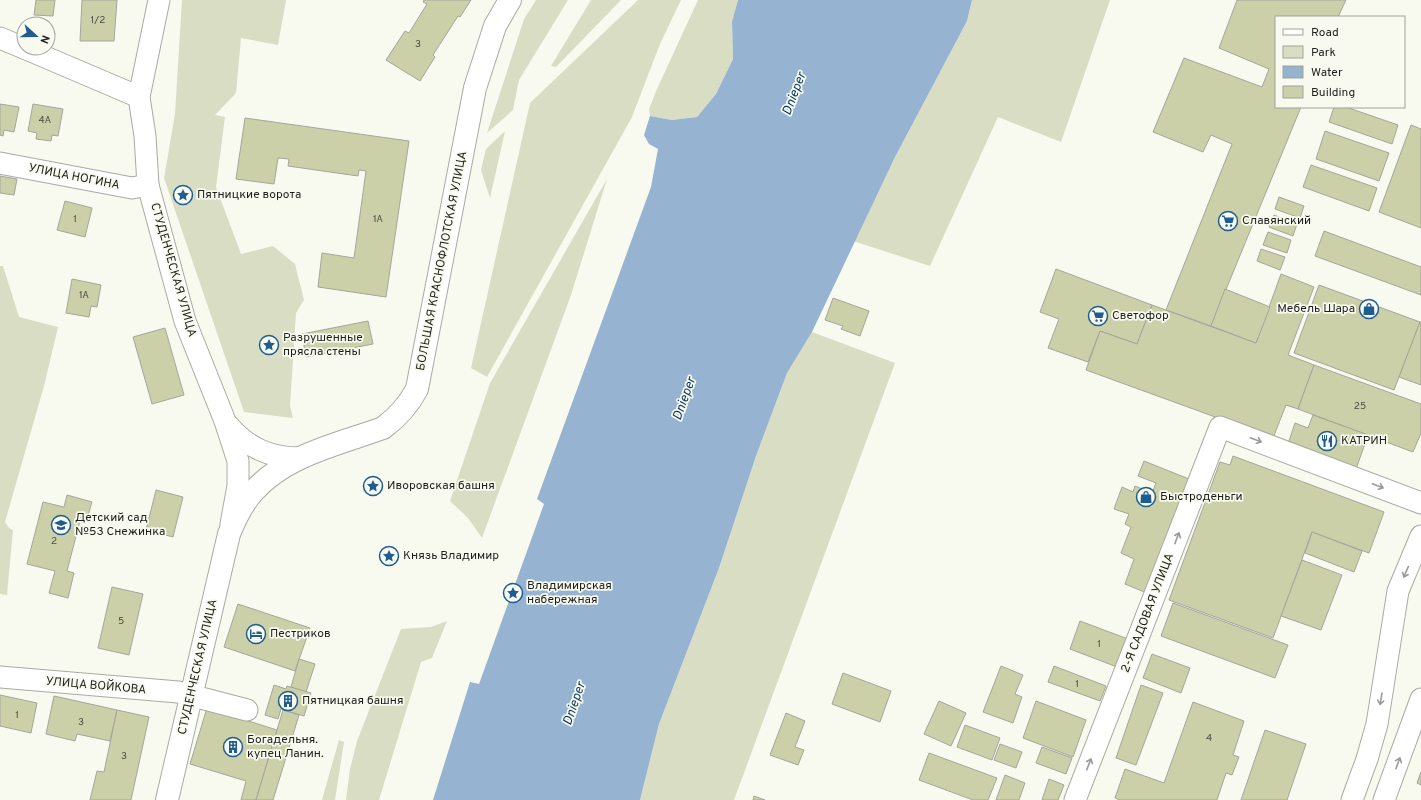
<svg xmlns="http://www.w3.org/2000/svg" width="1421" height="800" font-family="Overpass,sans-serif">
  <rect width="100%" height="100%" fill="#f8faef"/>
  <!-- green -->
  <g fill="#d9ddc3">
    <polygon points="182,0 286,0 278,45 241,38 236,93 215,115 225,117 216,187 241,254 273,246 295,264 304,300 296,313 290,406 293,418 244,412 164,178 175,114"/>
    <polygon points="536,0 568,0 519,80 513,110 487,133 524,19"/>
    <polygon points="591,0 621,0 556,67 551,66"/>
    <polygon points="638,0 681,0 660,44 632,117 487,377 471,368 530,103"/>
    <polygon points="698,0 738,0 732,23 733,59 716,94 697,117 672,120 650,116 649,109 657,89"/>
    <polygon points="972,0 1110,0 1061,142 998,117 930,266 853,241 894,159 967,21"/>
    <polygon points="505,131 490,198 481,170 486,149"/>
    <polygon points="607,179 571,295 482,538 468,518 450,501 490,383"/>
    <polygon points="0,266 3,266 19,317 58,327 44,386 5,522 9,528 13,530 7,595 0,594"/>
    <polygon points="812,332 895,363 734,800 640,800 659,724 719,568 756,456 787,373"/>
    <polygon points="447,621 432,658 421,662 379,800 346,800 350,769 357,741 401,629 431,627"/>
    <polygon points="339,740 344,742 335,800 322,800"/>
  </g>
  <!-- water -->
  <polygon fill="#96b3d1" points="738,0 972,0 967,21 894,159 812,332 787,373 756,456 719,568 659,724 640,800 433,800 470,682 479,684 544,504 537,499 651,187 658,149 649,144 644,135 650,116 672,120 697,117 716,94 733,59 732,22"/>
  <!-- building -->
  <g fill="#cbd0a8" stroke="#a4a69c">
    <polygon points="36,0 55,0 53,16 34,15"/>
    <polygon points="82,0 117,0 114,41 80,41"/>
    <polygon points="424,0 471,0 460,17 458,16 433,55 435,57 420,81 386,60 405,31 409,33 427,4 423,2"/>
    <polygon points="1237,0 1346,0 1338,17 1276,17 1276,107 1301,107 1211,326 1166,310 1232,144 1211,135 1203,152 1153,132 1184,58 1262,87 1269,69 1219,48"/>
    <polygon points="0,104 19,107 14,132 4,130 3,136 0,135"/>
    <polygon points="33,104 63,109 58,136 52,135 51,141 36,139 37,133 28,131"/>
    <polygon points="1334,107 1346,107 1398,125 1392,144 1329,122"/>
    <polygon points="245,118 409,141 386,297 318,287 322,253 354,258 366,171 359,170 358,176 288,166 289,159 278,158 274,184 236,179"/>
    <polygon points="1411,125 1421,129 1421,228 1379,212"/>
    <polygon points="1325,131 1389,153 1379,181 1316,159"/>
    <polygon points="1311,165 1377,188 1369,211 1303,187"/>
    <polygon points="0,176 17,179 14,195 0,193"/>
    <polygon points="1279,197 1304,206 1300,218 1275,209"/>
    <polygon points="65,201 92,208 85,237 57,230"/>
    <polygon points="1274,215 1297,224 1293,236 1269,227"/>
    <polygon points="1324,231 1421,267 1421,295 1315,256"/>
    <polygon points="1268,232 1291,240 1287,253 1263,245"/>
    <polygon points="1261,249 1285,257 1280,270 1257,261"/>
    <polygon points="1056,269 1152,305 1137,344 1100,331 1088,362 1048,348 1059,319 1040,312"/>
    <polygon points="1281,274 1314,287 1288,355 1314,365 1298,409 1286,405 1273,438 1086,370 1100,331 1137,344 1152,305 1256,343"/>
    <polygon points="72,279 101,285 97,307 91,306 89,317 66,313"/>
    <polygon points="1319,285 1420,322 1394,390 1294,353"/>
    <polygon points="1225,289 1270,307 1256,343 1211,326"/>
    <polygon points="833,298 869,311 860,336 841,329 843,326 825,320"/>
    <polygon points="368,321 373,344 306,357 302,334"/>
    <polygon points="1420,322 1421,322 1421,385 1399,377"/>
    <polygon points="165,328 184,395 152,404 133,337"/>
    <polygon points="1314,365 1421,404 1421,433 1413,452 1298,409"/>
    <polygon points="1313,415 1368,435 1355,472 1287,447 1295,423 1308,428"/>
    <polygon points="1233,456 1384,512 1369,553 1312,532 1273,638 1169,600 1220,462 1230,465"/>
    <polygon points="1144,461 1194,481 1149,594 1125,584 1134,559 1121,553 1131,527 1125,524 1129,514 1114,509 1122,487 1133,492 1135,486 1152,493 1156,483 1138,476"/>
    <polygon points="156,490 183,497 173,537 146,530"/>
    <polygon points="67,495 92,502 87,519 81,517 67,571 74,573 68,598 49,593 55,571 27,564 43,502 64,507"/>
    <polygon points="1312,532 1362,551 1354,572 1305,553"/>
    <polygon points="1302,560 1342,575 1321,630 1281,616"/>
    <polygon points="112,587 143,594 129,655 98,648"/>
    <polygon points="1173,603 1288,645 1275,678 1161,636"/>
    <polygon points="238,604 310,628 295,671 224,647"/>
    <polygon points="1080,621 1128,639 1117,667 1070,649"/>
    <polygon points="1152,654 1190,668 1181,693 1143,678"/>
    <polygon points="299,659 315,664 306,692 291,687"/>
    <polygon points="1001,666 1023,675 1015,694 1022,697 1013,723 983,712"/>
    <polygon points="1054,666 1106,686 1100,701 1048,682"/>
    <polygon points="843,673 891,691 880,722 832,704"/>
    <polygon points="274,685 286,689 287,686 311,693 304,716 281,709 278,719 265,715"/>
    <polygon points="1141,685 1163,693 1136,765 1116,758"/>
    <polygon points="0,695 37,703 31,733 0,726"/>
    <polygon points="54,696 117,710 110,741 77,734 75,741 46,734"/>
    <polygon points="939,701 966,713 951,746 924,734"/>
    <polygon points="1036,701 1086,720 1073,757 1023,738"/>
    <polygon points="1193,702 1244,721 1233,755 1239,757 1232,775 1226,773 1217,800 1120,800 1115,798 1125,769 1164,783"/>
    <polygon points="207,708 277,730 256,800 241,800 246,781 190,764"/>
    <polygon points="117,710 149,717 131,800 90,800 97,771 104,772"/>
    <polygon points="283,710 299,715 273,800 256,800"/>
    <polygon points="786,713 805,721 795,747 804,750 798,765 770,755"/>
    <polygon points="965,725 1000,738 992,760 957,747"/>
    <polygon points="1265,730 1306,744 1287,800 1241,800"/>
    <polygon points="1000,744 1022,752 1016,768 994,760"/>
    <polygon points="1042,747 1072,758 1066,774 1036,763"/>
    <polygon points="929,753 997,778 988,800 973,800 919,780"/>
    <polygon points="1421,772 1421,785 1417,783"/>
    <polygon points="1005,775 1025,783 1019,800 996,800"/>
    <polygon points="1049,779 1064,785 1058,800 1042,800"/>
    <polygon points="754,796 765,800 753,800"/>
  </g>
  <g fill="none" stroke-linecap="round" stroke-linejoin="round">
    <defs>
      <g id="minor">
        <polyline points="159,0 139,97 145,136 148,185 185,321 225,421 238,461 238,486 231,524"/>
        <polyline points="0,38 24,48"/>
        <polyline points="24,48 139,97"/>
        <polyline points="0,163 132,188 148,185"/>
        <path d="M228,425C247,448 270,458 301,458"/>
        <polyline points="0,677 178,692 247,710"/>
        <polyline points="1075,800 1220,427 1421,503"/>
        <polyline points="1352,800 1367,759 1377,724 1398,591 1421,536"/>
        <polyline points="1384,800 1421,699"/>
      </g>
      <path id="major" d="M167,800L229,534C235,519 242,504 253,492C285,455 339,444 383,428C398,417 408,406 417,389L475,88L495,26L510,0"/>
    </defs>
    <!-- minor casing -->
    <use href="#minor" stroke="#a9aaa1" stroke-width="23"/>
    <!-- major casing -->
    <use href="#major" stroke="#a9aaa1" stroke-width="24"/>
    <!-- minor -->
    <use href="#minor" stroke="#fff" stroke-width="21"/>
    <!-- major -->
    <use href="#major" stroke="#fff" stroke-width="22"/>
  </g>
  <!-- one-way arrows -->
  <defs><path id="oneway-shaft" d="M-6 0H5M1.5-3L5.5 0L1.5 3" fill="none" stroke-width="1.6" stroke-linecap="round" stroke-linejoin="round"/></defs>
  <g stroke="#9a9a98">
    <use href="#oneway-shaft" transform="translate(1256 440) rotate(21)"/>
    <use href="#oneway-shaft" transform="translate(1378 486) rotate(21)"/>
    <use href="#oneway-shaft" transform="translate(1177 538) rotate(-69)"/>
    <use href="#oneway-shaft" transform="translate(1406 572) rotate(113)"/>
    <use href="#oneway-shaft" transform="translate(1381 699) rotate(99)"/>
    <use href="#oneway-shaft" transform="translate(1398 763) rotate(-70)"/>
    <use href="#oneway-shaft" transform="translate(1089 764) rotate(-69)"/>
  </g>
  <!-- icons -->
  <defs>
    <symbol id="sight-ring" viewBox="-11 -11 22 22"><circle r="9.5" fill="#f8faef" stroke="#1e5c92" stroke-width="1.5"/><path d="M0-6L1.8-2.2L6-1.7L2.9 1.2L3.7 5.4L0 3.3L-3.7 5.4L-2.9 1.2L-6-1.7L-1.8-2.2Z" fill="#1e5c92"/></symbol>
    <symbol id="supermarket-ring" viewBox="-11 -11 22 22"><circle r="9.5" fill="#f8faef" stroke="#1e5c92" stroke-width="1.5"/><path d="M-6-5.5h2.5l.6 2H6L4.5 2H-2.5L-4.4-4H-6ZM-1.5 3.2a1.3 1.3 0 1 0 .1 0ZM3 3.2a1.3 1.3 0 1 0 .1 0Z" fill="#1e5c92"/></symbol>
    <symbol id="shop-ring" viewBox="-11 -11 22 22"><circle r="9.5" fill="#f8faef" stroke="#1e5c92" stroke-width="1.5"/><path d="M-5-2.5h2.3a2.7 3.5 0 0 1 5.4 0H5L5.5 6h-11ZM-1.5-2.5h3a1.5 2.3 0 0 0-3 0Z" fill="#1e5c92"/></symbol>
    <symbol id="restaurant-ring" viewBox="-11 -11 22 22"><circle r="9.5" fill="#f8faef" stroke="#1e5c92" stroke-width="1.5"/><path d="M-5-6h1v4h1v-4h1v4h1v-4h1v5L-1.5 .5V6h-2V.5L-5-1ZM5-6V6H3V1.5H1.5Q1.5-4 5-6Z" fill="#1e5c92"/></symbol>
    <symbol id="school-ring" viewBox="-11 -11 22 22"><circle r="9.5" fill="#f8faef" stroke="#1e5c92" stroke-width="1.5"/><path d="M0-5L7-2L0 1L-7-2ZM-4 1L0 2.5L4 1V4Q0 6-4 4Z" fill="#1e5c92"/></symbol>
    <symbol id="hotel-ring" viewBox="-11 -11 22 22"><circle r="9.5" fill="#f8faef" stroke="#1e5c92" stroke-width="1.5"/><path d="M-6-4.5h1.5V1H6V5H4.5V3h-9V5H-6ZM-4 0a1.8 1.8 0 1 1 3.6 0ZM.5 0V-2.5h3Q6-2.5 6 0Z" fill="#1e5c92"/></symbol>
    <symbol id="building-ring" viewBox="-11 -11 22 22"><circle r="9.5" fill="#f8faef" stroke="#1e5c92" stroke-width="1.5"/><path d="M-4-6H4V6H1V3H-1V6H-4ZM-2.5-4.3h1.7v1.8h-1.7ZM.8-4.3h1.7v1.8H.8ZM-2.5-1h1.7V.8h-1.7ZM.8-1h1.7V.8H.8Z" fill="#1e5c92"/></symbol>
  </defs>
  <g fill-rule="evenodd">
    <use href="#sight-ring" x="172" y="184" width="22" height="22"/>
    <use href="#supermarket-ring" x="1217" y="210" width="22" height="22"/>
    <use href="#shop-ring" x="1358" y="298" width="22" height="22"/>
    <use href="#supermarket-ring" x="1087" y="305" width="22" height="22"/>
    <use href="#sight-ring" x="258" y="334" width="22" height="22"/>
    <use href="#restaurant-ring" x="1316" y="430" width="22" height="22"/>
    <use href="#sight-ring" x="362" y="475" width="22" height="22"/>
    <use href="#shop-ring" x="1135" y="486" width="22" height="22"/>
    <use href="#school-ring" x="50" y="514" width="22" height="22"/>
    <use href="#sight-ring" x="378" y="545" width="22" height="22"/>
    <use href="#sight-ring" x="502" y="582" width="22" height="22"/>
    <use href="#hotel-ring" x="245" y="623" width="22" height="22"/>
    <use href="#building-ring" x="277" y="690" width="22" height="22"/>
    <use href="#building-ring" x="222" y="736" width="22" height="22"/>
  </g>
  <g text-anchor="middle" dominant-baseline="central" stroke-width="3.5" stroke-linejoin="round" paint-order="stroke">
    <!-- number labels -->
    <g font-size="10" fill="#494b3e">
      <text x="98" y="20">1/2</text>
      <text x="418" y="44">3</text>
      <text x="45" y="120">4А</text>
      <text x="75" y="219">1</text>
      <text x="378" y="219">1А</text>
      <text x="84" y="295">1А</text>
      <text x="1360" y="406">25</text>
      <text x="54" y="541">2</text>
      <text x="121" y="621">5</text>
      <text x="1099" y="644">1</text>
      <text x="1077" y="684">1</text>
      <text x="17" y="715">1</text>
      <text x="81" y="722">3</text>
      <text x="1209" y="738">4</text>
      <text x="124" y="756">3</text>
    </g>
    <!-- street labels -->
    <g font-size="12" fill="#1e1f1b" stroke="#f8faef">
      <text transform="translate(74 177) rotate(11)">УЛИЦА НОГИНА</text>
      <text transform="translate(442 261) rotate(-79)">БОЛЬШАЯ КРАСНОФЛОТСКАЯ УЛИЦА</text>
      <text transform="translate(173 270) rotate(74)">СТУДЕНЧЕСКАЯ УЛИЦА</text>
      <text transform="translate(1148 613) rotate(-69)">2-Я САДОВАЯ УЛИЦА</text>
      <text transform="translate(198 667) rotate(-77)">СТУДЕНЧЕСКАЯ УЛИЦА</text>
      <text transform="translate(96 686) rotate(5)">УЛИЦА ВОЙКОВА</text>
    </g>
    <!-- poi labels -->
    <g font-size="12" fill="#1e1f1b" stroke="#f8faef" text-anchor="start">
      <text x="197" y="195">Пятницкие ворота</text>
      <text x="1242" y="221">Славянский</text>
      <text x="1355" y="309" text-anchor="end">Мебель Шара</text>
      <text x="1112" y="316">Светофор</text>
      <text x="283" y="338">Разрушенные<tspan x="283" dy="14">прясла стены</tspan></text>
      <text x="1341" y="441">КАТРИН</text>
      <text x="387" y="486">Иворовская башня</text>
      <text x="1160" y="497">Быстроденьги</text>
      <text x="75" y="518">Детский сад<tspan x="75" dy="14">№53 Снежинка</tspan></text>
      <text x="403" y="556">Князь Владимир</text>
      <text x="527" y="586">Владимирская<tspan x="527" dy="14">набережная</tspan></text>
      <text x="270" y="634">Пестриков</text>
      <text x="302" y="701">Пятницкая башня</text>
      <text x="247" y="740">Богадельня.<tspan x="247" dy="14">купец Ланин.</tspan></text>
    </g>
    <!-- water labels -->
    <g font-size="13" font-style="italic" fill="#07375e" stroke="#f8faef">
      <text transform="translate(795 94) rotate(-69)">Dnieper</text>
      <text transform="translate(685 399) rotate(-70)">Dnieper</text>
      <text transform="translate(575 704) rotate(-71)">Dnieper</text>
    </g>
  </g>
  <!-- legend -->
  <rect x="1275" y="16" width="130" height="92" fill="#f8faef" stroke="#a1a29a"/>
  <rect x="1283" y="29" width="20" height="6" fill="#ffffff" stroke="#a1a29a"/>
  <text x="1311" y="36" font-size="12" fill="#1e1f1b">Road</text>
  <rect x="1283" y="46" width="20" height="12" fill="#d9ddc3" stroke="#a1a29a"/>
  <text x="1311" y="56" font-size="12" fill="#1e1f1b">Park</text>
  <rect x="1283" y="66" width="20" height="12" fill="#96b3d1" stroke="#a1a29a"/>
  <text x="1311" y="76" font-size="12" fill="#1e1f1b">Water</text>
  <rect x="1283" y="86" width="20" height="12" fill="#cbd0a8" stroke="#a1a29a"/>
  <text x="1311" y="96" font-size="12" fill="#1e1f1b">Building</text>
  <!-- north arrow -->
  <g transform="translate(36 36) rotate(111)"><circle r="19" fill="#f8faef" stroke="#a1a29a"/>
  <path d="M0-3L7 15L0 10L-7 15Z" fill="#1e5c92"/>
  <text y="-6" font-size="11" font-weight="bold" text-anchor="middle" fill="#1e1f1b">N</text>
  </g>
</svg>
